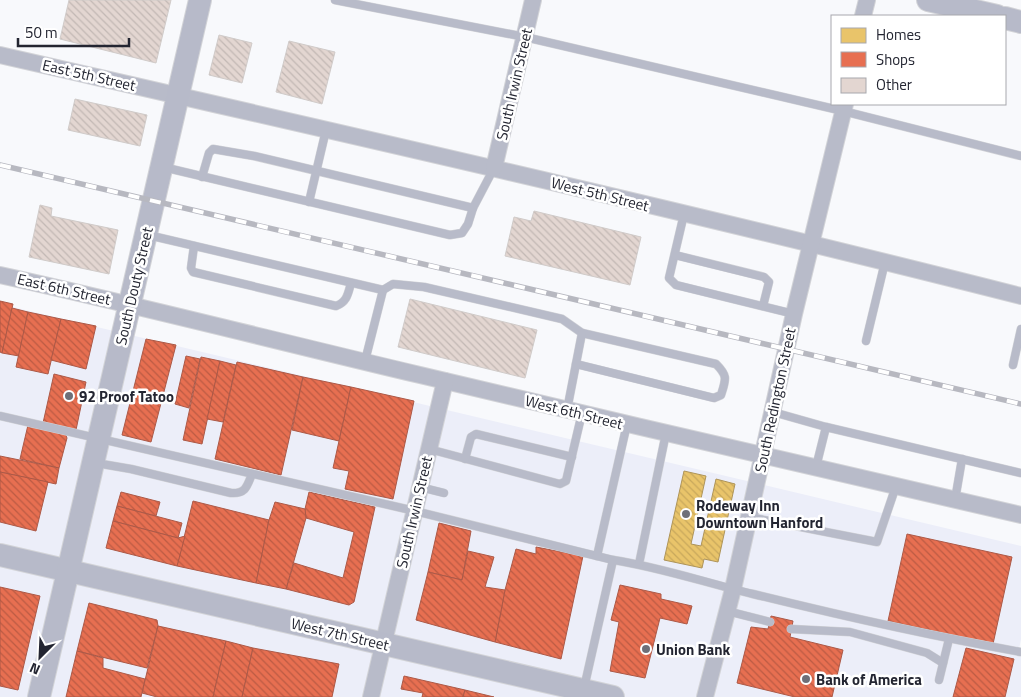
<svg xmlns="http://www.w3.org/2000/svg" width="1021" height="697" font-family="'Titillium Web',sans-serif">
  <defs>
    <pattern id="homes-back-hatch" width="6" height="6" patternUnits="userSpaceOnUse" patternTransform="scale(1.25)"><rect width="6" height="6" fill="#e9c46a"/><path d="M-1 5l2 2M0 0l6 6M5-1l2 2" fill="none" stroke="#c8a85c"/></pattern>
    <pattern id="shops-back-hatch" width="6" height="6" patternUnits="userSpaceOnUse" patternTransform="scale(1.25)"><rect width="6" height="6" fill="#e76f51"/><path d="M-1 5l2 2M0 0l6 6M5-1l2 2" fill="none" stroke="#bb5b44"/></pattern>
    <pattern id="building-back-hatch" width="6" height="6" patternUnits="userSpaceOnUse" patternTransform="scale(1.25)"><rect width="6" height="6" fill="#e3d6d1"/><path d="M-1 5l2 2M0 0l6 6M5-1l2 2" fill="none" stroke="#c2b8b4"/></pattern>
  </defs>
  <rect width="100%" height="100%" fill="#f8f9fc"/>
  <!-- built -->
  <polygon fill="#eceef9" points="0,304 1021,546 1021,639 1018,654 1021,655 1021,697 0,697"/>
  <!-- homes -->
  <polygon fill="url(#homes-back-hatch)" stroke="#ae9459" points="684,471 706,476 691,544 701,546 716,479 735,484 718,562 704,559 702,568 664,560"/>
  <!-- shops -->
  <g fill="url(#shops-back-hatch)" stroke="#ac5947">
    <polygon points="0,301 13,304 2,353 0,352"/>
    <polygon points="12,308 28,312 19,356 2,353"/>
    <polygon points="28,312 61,319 48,374 16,367"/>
    <polygon points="61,319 96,326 86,369 51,360"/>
    <polygon points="146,339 176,345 151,442 122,435"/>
    <polygon points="186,356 200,359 189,408 175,404"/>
    <polygon points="201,357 220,361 202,444 183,440"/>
    <polygon points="220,361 236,365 223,422 207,419"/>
    <polygon points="237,362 303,377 281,475 215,459"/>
    <polygon points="54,374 86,382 76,430 43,423"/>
    <polygon points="303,377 351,387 339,441 292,430"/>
    <polygon points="351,387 414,401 393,499 345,489 349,471 333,468"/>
    <polygon points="28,425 65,433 67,438 59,468 20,459"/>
    <polygon points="0,456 59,468 56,484 0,472"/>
    <polygon points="0,472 48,482 36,531 0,522"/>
    <polygon points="121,492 160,502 156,516 117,506"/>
    <polygon points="309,492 375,507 354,602 349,605 286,589 294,563 343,578 354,532 306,518 305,509"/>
    <polygon points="193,501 269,520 256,583 177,566"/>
    <polygon points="275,502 305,509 306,518 286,589 256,583 269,520"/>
    <polygon points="117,506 182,523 178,538 113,521"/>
    <polygon points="113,521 178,538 185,536 177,566 106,548"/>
    <polygon points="439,523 471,531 462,580 428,572"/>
    <polygon points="907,534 1012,557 993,644 888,621"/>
    <polygon points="536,547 583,556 561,659 495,642 505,590 516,549 536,554"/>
    <polygon points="468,551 494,557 485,587 505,590 495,642 416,620 428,572 462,580"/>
    <polygon points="620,585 661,594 661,599 692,606 687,624 660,618 645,678 610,671 619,622 611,620"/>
    <polygon points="0,587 40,596 18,690 0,686"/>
    <polygon points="89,603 157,620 158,626 147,668 77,651"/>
    <polygon points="771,616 793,621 790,637 843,650 832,697 795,697 737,683 751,627 768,629"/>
    <polygon points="158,626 226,641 213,697 157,697 142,693"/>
    <polygon points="226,641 253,648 242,697 213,697"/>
    <polygon points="253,648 339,664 332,697 242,697"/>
    <polygon points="966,648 1014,659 1005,697 953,697"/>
    <polygon points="77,651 103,658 103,668 145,679 141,697 66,697"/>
    <polygon points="404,676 465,690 463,697 422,697 423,693 401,689"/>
    <polygon points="465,690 494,697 463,697"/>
  </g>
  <!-- building -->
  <g fill="url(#building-back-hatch)" stroke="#d0cbc9">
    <polygon points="69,0 171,0 156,63 60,39"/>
    <polygon points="219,35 252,43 242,83 209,75"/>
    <polygon points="289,41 335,52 322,104 276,92"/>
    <polygon points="75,99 147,115 140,146 68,130"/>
    <polygon points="40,205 52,208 51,216 118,230 109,274 29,257"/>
    <polygon points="534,211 641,237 630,285 505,256 514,217 531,221"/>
    <polygon points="410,299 537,330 525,378 398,347"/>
  </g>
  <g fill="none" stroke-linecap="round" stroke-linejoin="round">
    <defs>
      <g id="lane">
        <polyline points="335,0 525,37 843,111 1021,156"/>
        <polyline points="163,167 450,235 462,233 468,224 473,208 494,168"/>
        <polyline points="202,177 209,153 213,149 254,156 473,208"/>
        <polyline points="309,202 326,130"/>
        <polyline points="684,214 669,278 676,285 794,314"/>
        <polyline points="148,235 383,290"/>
        <path d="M194,246L191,268L193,272L336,306C347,302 348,294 351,283"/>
        <polyline points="675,255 764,277 769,282 763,306"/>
        <polyline points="866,341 885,262"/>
        <path d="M365,361L383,290L393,284L424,287L562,319L582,333L716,364C728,376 726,379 721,395L714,398L576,364"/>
        <polyline points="1013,365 1021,329"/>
        <polyline points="567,410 582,333"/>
        <polyline points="773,412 826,427"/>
        <path d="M0,416L415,511L613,560C660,567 706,583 753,594C842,616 931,636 1021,652"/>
        <polyline points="429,449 560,484 566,481 582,413"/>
        <polyline points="465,459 471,437 476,434 572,457"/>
        <path d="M96,463L131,469L231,493C246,494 247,486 252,474"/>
        <polyline points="816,467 826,427 1021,473"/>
        <polyline points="420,487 444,493"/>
        <polyline points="955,500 962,459"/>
        <polyline points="749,517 877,542 896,486"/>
        <polyline points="597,556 627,424"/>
        <polyline points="639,564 666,433"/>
        <polyline points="727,611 770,622"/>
        <polyline points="791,629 850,632 927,653 943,663"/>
        <polyline points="939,680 949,639"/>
        <polyline points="584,688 613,560"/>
      </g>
      <g id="street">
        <polyline points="863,16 867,0"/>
        <path d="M0,55C341,133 682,210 1021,296"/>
        <polyline points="494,168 533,0"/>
        <path d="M0,275C141,306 280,342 420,375C620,423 821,468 1021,515"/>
        <polyline points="371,697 445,381"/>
        <polyline points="705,697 733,589 794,314 845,104"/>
      </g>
      <g id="secondary">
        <polyline points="928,0 997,16"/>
        <polyline points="1005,18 1021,22"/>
        <polyline points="0,555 613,697"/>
        <polyline points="39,697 200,0"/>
      </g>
    </defs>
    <!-- lane casing -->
    <use href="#lane" stroke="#d2d3d7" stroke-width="9"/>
    <!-- street casing -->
    <use href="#street" stroke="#d2d3d7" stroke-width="18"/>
    <!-- secondary casing -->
    <use href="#secondary" stroke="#d2d3d7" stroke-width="24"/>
    <!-- lane -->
    <use href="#lane" stroke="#b8bbc9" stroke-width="8"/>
    <!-- street -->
    <use href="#street" stroke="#b8bbc9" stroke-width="16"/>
    <!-- secondary -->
    <use href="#secondary" stroke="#b7bac9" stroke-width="22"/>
    <defs>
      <polyline id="rail" points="0,165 1021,404"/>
    </defs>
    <!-- rail casing -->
    <use href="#rail" stroke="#b7b8c0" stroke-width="5.5"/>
    <!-- rail -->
    <use href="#rail" stroke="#fff" stroke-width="4" stroke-dasharray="11" stroke-linecap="butt"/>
  </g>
  <!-- markers -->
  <g fill="#6e6f78" stroke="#fff" stroke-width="2">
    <circle cx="69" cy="396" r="5"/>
    <circle cx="686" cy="514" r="5"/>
    <circle cx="646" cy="649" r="5"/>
    <circle cx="806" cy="679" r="5"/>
  </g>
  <g text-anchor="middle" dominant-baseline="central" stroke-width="5" stroke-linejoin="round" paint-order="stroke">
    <!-- street labels -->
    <g font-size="15" fill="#232531" stroke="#fff">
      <text transform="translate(89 75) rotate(13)">East 5th Street</text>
      <text transform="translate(514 84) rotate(-77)">South Irwin Street</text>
      <text transform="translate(600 194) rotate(14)">West 5th Street</text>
      <text transform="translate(134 286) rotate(-77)">South Douty Street</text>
      <text transform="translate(64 289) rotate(13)">East 6th Street</text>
      <text transform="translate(775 400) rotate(-78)">South Redington Street</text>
      <text transform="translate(574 412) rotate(14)">West 6th Street</text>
      <text transform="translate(414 512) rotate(-77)">South Irwin Street</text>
      <text transform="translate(340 634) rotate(13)">West 7th Street</text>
    </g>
    <!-- poi labels -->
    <g font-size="15" font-weight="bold" fill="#232531" stroke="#fff" text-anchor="start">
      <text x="79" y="396">92 Proof Tatoo</text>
      <text x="696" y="505">Rodeway Inn<tspan x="696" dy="17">Downtown Hanford</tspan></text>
      <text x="656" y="649">Union Bank</text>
      <text x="816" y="679">Bank of America</text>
    </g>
  </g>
  <!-- legend -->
  <rect x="831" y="15" width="175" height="90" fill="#ffffff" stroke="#a7a8ad"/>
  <rect x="841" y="28" width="25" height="15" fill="#e9c46a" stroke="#a7a8ad"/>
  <text x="876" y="40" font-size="15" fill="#232531">Homes</text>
  <rect x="841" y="52" width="25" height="15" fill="#e76f51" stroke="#a7a8ad"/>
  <text x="876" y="65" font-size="15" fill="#232531">Shops</text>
  <rect x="841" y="78" width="25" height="15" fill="#e3d6d1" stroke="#a7a8ad"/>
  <text x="876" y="90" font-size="15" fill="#232531">Other</text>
  <!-- north arrow -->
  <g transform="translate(40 657) rotate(204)" stroke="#ffffff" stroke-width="4" paint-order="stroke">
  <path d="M0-4L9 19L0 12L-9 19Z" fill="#232531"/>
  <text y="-8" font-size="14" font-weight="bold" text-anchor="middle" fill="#232531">N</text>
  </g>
  <!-- scale -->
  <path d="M18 38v8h111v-8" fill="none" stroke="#232531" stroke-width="2.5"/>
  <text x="25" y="38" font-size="15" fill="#232531" stroke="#ffffff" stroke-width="4" paint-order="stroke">50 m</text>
</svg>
